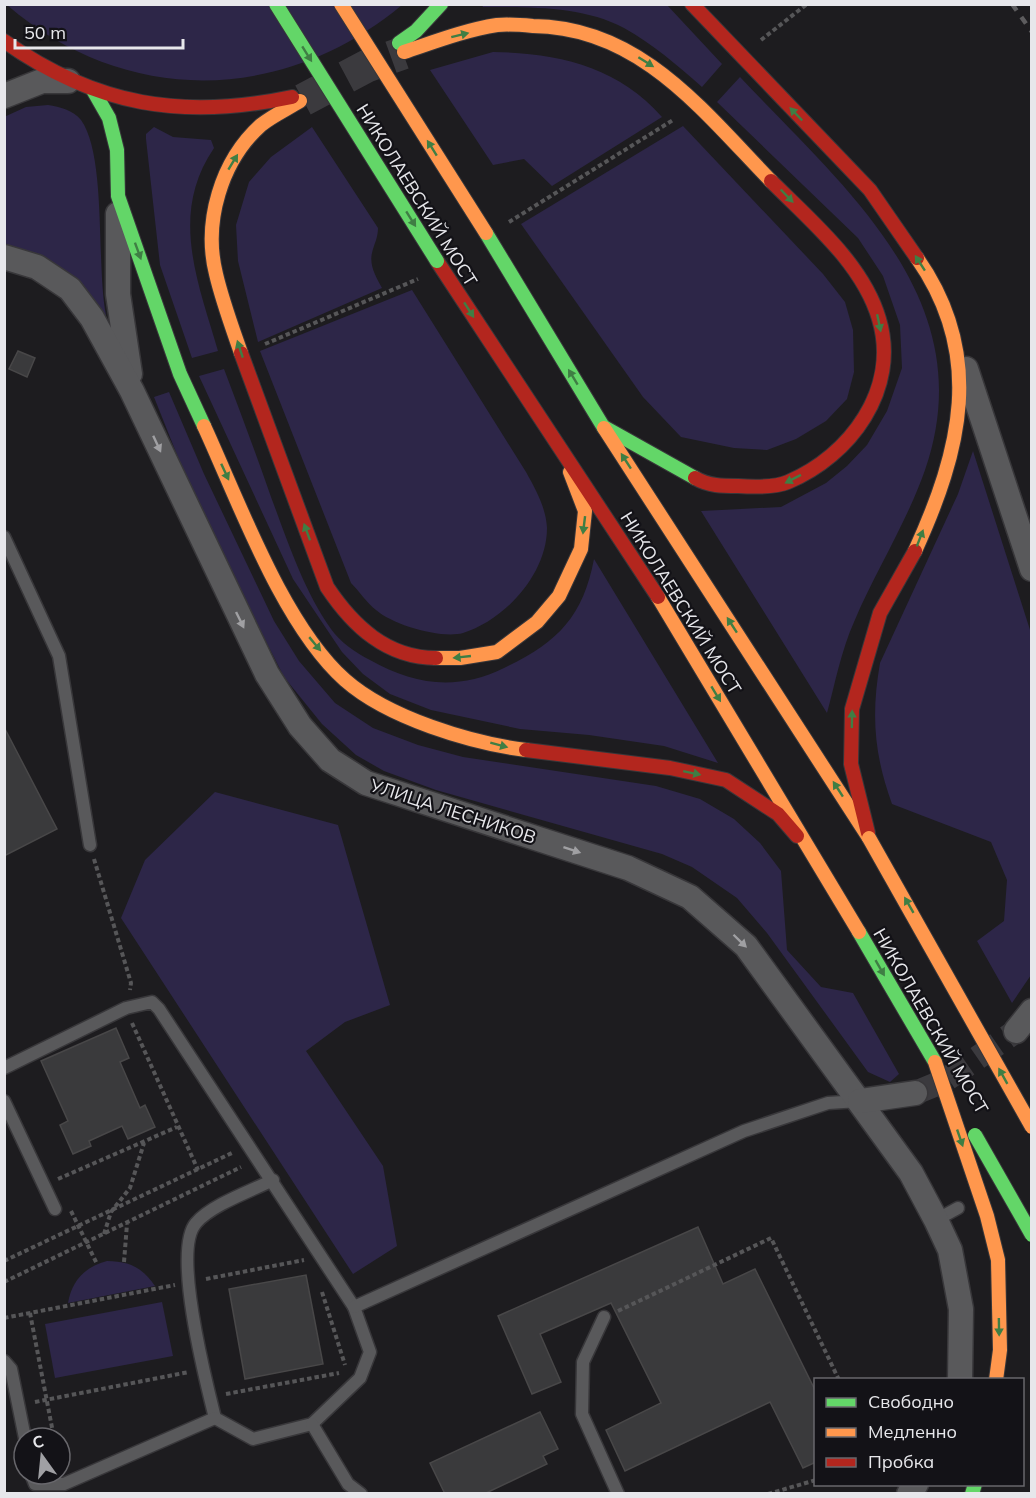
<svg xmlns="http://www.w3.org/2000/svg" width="1036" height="1498" font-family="Mulish,sans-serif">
  <rect width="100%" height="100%" fill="#1d1c1f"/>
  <!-- green -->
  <g fill="#2d2648">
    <path d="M7,5H402C283,104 126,107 7,5Z"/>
    <path d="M482,5H667L722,64L702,87C677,65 653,44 624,28C583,6 528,7 483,7Z"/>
    <path d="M493,52C558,53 617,66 662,117L552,186L524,159L493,165L430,70Z"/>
    <path d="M740,77C844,188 984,300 925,470C906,524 876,570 854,622C841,651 835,684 827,713L701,511L781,507L826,483L847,466L867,445L887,411L902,368L900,325L883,276L858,238L717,102Z"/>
    <path d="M48,105C60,107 73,110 81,120C107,156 96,266 106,315L99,316C68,269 59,261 5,246L4,117L26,107Z"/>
    <polygon points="683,126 823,274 845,302 853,330 854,372 847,399 826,421 796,439 767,450 734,448 681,437 643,397 521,224"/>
    <path d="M154,127L173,137L211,140L214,148C169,214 198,282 218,351L192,358L160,265L146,139V134Z"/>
    <path d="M312,127L378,228C378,238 374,244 372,253C369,265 376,277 382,288L258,342L238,261L236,225L249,182L271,157Z"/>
    <path d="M412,290L526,472C536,490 546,508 547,528C547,574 505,620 463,633C441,639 393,625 376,610C367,603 359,591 351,583L260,351Z"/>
    <path d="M224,369C240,411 256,454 271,497C288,542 303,589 331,629C340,642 356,653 370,660C414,685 457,691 504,668C557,643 583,617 594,559L718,763L664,746L589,735L520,729L431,710L390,694L363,674L342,652L293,579L199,376Z"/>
    <polygon points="169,392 204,474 274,621 299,661 335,703 373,728 418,745 463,757 656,786 700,799 734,819 760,843 781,871 787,950 821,987 853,993 899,1074 890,1082 868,1072 767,933 737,898 692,867 662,854 436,790 384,771 356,755 322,724 284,677 197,505 154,397"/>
    <path d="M973,451L1031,633V975L1012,1003L977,941L1004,921L1007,880L991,842L892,804C874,754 871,715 880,663L958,494Z"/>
    <polygon points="215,792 338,825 390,1005 345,1022 306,1051 383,1166 397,1246 353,1274 121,918 145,860"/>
    <path d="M107,1261C129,1261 143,1268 155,1286L68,1303C72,1280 85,1267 107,1261Z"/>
    <polygon points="162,1302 173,1356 55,1378 45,1324"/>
  </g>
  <!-- building -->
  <g fill="#3a3a3c" stroke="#484748" stroke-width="1.5">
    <polygon points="18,351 35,358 27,377 9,369"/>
    <polygon points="4,727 57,829 4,856"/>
    <polygon points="116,1028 129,1058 120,1062 140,1108 145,1105 155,1127 128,1139 122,1126 89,1141 91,1146 73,1154 60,1125 68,1121 41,1061"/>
    <polygon points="698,1227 723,1284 755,1269 816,1392 816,1462 803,1468 770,1402 625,1471 606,1430 661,1403 611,1303 540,1334 561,1382 532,1394 498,1316"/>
    <polygon points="306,1275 323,1364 245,1379 229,1289"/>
    <polygon points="540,1412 558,1449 543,1456 547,1464 484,1494 445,1494 430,1463"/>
  </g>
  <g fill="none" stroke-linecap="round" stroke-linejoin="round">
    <!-- street-tunnel -->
    <polyline stroke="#3b3a3e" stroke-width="24" stroke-dasharray="24 12" stroke-linecap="butt" points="915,1093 944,1081 1016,1031"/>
    <!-- secondary-tunnel -->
    <polyline stroke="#3b3a3e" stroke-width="33" stroke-dasharray="33 16" stroke-linecap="butt" points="303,100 367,66 403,53"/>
    <defs>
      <g id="lane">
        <polyline points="4,537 59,656 90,845"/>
        <path d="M4,1068L126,1008L152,1002L159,1009L354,1307L370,1352L360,1378L312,1424L253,1439L215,1418C206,1382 172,1250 196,1223C211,1205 251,1191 273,1180"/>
        <polyline points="4,1101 55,1209"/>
        <polyline points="936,1220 958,1208"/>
        <polyline points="354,1307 744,1131 828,1103 859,1101"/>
        <polyline points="604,1317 583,1362 582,1414 618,1494"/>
        <polyline points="4,1361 11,1369 25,1438"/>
        <polyline points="312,1424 348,1484 361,1494"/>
        <polyline points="31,1474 35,1484 64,1484 215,1418"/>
      </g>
      <g id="street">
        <polyline points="4,96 42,81 68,81"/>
        <polyline points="118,214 118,294 130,374"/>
        <polyline points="4,257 37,267 70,289 92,318 132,391 267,674 300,726 330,760 366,783 628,868 690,897 746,946 911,1173 936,1220 950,1250 961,1309 960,1380"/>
        <polyline points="966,369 1032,569"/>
        <polyline points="1016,1031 1032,1011"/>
        <polyline points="860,1101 915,1093"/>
        <polyline points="909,1494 916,1484"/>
      </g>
      <g id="fast">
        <polyline points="399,43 416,31 441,4"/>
        <polyline points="93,90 109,118 117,150 118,196 180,374 204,426"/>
        <polyline points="486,233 604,428"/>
        <polyline points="604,427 695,478"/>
        <polyline points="859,932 935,1062"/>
        <polyline points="972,1494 975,1484"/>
      </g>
      <g id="slow">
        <path d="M404,52C434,42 465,30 497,25C508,24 522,25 533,26C640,27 703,111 771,181"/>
        <path d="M241,353C232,327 222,300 216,274C203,222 221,161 261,125C272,116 287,109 300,101"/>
        <path d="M204,426C239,502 283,625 345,680C388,718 471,743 526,750"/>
        <polyline points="604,428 869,838"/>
        <path d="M915,551C961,450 985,355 917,258"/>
        <polyline points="658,597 859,932"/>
        <polyline points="436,658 460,658 497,652 537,622 559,596 581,549 585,511 570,472"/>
      </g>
      <g id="jam">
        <polyline points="692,4 870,190 917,258"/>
        <path d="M4,41C96,106 183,120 292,97"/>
        <polyline points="437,261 658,597"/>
        <path d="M241,353L327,587C353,626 387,658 436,658"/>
        <path d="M695,478C709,486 722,486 738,486C753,487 774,488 788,482C850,456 900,389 879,319C863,264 811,221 771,181"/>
        <polyline points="526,750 670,768 726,780 778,814 797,836"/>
        <polyline points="868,833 851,764 852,709 880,613 915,551"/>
      </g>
    </defs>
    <!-- lane casing -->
    <use href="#lane" stroke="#38373a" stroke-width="15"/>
    <!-- street casing -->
    <use href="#street" stroke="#38373a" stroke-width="27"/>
    <!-- fast casing -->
    <use href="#fast" stroke="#38373a" stroke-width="16"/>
    <!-- slow casing -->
    <use href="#slow" stroke="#38373a" stroke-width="16"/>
    <!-- jam casing -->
    <use href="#jam" stroke="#38373a" stroke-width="16"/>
    <!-- path -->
    <g stroke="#565658" stroke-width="4" stroke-dasharray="4.5 3" stroke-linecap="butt">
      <polyline points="761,40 807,4"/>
      <polyline points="509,222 673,120"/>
      <polyline points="265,344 418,279"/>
      <polyline points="94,859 131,983 130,990"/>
      <polyline points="132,1023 198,1170"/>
      <polyline points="58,1179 177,1127"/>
      <polyline points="71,1211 97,1264"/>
      <polyline points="104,1234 111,1212 130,1188 144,1143"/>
      <polyline points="4,1261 234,1152"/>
      <polyline points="124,1262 127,1224"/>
      <polyline points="206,1279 304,1260"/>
      <polyline points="4,1282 241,1167"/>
      <polyline points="322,1292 345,1365"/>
      <polyline points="618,1311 771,1238 839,1380"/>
      <polyline points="30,1313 54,1438"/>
      <polyline points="4,1318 175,1285"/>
      <polyline points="226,1394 339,1373"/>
      <polyline points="35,1402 189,1372"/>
      <polyline points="768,1494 816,1480"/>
    </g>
    <!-- lane -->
    <use href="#lane" stroke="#59595b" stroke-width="12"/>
    <!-- street -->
    <use href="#street" stroke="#59595b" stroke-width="24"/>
    <!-- fast -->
    <use href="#fast" stroke="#63d668" stroke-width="14"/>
    <!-- slow -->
    <use href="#slow" stroke="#ff974d" stroke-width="14"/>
    <!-- jam -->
    <use href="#jam" stroke="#b3261e" stroke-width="14"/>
    <!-- rail -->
    <polyline stroke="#5d5c5e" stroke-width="4.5" stroke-dasharray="8 8" stroke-linecap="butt" points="1012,4 1032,32"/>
    <defs>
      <g id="fast-bridge">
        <polyline points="276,4 437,261"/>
        <polyline points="975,1135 1032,1235"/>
      </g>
      <g id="slow-bridge">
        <polyline points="341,4 486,233"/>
        <polyline points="869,838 1032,1127"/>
        <polyline points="935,1062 987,1216 998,1260 1000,1350 996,1380"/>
      </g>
    </defs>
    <!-- fast-bridge casing -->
    <use href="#fast-bridge" stroke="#38373a" stroke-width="16" stroke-linecap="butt"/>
    <!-- slow-bridge casing -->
    <use href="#slow-bridge" stroke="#38373a" stroke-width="16" stroke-linecap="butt"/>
    <!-- fast-bridge -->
    <use href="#fast-bridge" stroke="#63d668" stroke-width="14"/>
    <!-- slow-bridge -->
    <use href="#slow-bridge" stroke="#ff974d" stroke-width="14"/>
  </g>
  <!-- one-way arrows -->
  <defs><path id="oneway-solid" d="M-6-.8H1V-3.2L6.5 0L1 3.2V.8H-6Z" transform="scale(1.5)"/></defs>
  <g fill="#3f7e44">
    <use href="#oneway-solid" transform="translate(460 35) rotate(-14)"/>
    <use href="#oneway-solid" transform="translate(307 54) rotate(58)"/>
    <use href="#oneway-solid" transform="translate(646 62) rotate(32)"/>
    <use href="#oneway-solid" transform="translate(796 114) rotate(-134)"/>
    <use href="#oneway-solid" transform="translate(432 148) rotate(-122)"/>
    <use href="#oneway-solid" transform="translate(233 162) rotate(-59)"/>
    <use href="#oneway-solid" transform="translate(787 196) rotate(46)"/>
    <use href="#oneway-solid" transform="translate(411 219) rotate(58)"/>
    <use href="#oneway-solid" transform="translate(138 251) rotate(70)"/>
    <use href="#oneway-solid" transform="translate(920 263) rotate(-123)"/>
    <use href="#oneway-solid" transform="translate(469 310) rotate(57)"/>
    <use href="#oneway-solid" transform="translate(879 323) rotate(78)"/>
    <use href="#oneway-solid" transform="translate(240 349) rotate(-108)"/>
    <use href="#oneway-solid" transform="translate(573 377) rotate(-121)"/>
    <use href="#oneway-solid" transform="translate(626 461) rotate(-123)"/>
    <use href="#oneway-solid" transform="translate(225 472) rotate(65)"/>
    <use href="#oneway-solid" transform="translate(793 479) rotate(153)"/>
    <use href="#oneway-solid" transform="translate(584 525) rotate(97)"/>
    <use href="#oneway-solid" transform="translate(307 532) rotate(-110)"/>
    <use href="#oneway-solid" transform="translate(920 538) rotate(-69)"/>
    <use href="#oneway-solid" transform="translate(732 625) rotate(-123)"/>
    <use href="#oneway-solid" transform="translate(315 644) rotate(50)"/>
    <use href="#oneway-solid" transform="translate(462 657) rotate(174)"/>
    <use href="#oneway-solid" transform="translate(716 694) rotate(59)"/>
    <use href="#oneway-solid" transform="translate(852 719) rotate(-89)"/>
    <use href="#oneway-solid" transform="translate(499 745) rotate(15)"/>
    <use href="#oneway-solid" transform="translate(692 773) rotate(12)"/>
    <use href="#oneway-solid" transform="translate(838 789) rotate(-123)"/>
    <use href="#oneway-solid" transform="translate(909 905) rotate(-120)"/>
    <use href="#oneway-solid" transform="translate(880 968) rotate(60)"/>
    <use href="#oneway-solid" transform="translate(1003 1076) rotate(-119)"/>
    <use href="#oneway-solid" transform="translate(960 1138) rotate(71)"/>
    <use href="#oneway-solid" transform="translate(999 1327) rotate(89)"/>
  </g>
  <g fill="#a0a0a3">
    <use href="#oneway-solid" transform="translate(157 444) rotate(65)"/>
    <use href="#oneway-solid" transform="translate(240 620) rotate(64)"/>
    <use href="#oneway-solid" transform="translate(572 850) rotate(18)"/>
    <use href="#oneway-solid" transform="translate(740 941) rotate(44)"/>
  </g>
  <g text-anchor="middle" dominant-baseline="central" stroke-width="4.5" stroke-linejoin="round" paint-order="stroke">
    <!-- street labels -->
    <g font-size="18" fill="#e7e7eb" stroke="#131217">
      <text transform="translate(417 195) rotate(58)">НИКОЛАЕВСКИЙ МОСТ</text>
      <text transform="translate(681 603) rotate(58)">НИКОЛАЕВСКИЙ МОСТ</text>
      <text transform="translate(453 811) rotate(18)">УЛИЦА ЛЕСНИКОВ</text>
      <text transform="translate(931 1021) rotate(60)">НИКОЛАЕВСКИЙ МОСТ</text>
    </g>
  </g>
  <!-- border -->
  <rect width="1036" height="1498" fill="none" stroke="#e7e7eb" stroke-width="12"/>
  <!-- legend -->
  <rect x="814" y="1378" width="210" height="108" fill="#131217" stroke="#68676c" stroke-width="1.5"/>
  <rect x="826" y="1398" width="30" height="9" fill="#63d668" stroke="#68676c" stroke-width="1.5"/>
  <text x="868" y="1408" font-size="18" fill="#e7e7eb">Свободно</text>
  <rect x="826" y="1428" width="30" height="9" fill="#ff974d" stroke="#68676c" stroke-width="1.5"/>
  <text x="868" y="1438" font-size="18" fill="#e7e7eb">Медленно</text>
  <rect x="826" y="1458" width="30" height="9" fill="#b3261e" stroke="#68676c" stroke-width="1.5"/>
  <text x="868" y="1468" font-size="18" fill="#e7e7eb">Пробка</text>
  <!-- north arrow -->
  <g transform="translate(42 1456) rotate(345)"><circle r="28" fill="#131217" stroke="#68676c" stroke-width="1.5"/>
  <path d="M0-4.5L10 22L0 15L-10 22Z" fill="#a0a0a4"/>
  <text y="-9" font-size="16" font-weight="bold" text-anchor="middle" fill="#e7e7eb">С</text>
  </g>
  <!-- scale -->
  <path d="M15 39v9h168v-9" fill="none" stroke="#e7e7eb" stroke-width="3"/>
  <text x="24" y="39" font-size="18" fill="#e7e7eb" stroke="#131217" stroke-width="4.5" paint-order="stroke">50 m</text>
</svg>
